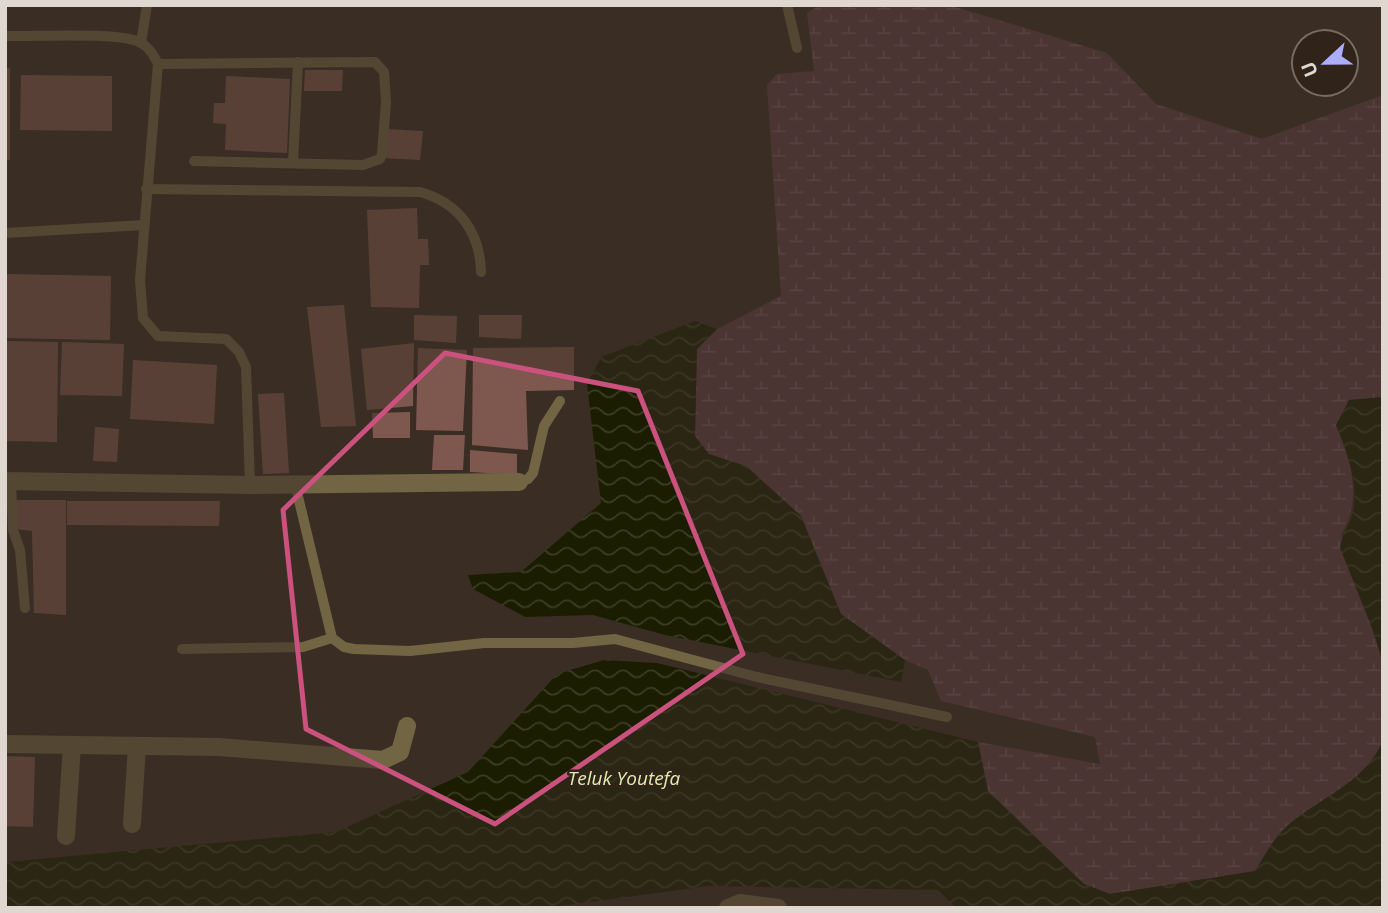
<svg xmlns="http://www.w3.org/2000/svg" width="1388" height="913" font-family="'Open Sans',sans-serif">
  <defs>
    <pattern id="wetland-marsh" width="20" height="14" patternUnits="userSpaceOnUse" patternTransform="scale(1.75)"><rect width="20" height="14" fill="#613f46"/><path d="M1 5h8M5 5V1M11 12h8M15 12V8" fill="none" stroke="#775a60"/></pattern>
    <pattern id="water-waves" width="16" height="10" patternUnits="userSpaceOnUse" patternTransform="scale(1.75)"><rect width="16" height="10" fill="#1a1d00"/><path d="M0 5q4-4 8 0t8 0" fill="none" stroke="#3b3d24"/></pattern>
  </defs>
  <rect width="100%" height="100%" fill="#3a2e24"/>
  <!-- wetland -->
  <path fill="url(#wetland-marsh)" d="M820,5H949L1107,53L1156,104L1262,139L1383,95V397L1349,400L1336,425C1351,461 1363,500 1341,535L1383,663V740C1367,782 1315,802 1283,831C1271,841 1263,858 1255,871L1110,894L1084,884L988,791L978,742L1100,764L1095,737L941,701L928,670L905,660L841,614L801,516L746,466L709,455L695,436L697,349L717,329L781,296L767,85L777,74L814,71L807,13Z"/>
  <!-- water -->
  <g fill="url(#water-waves)">
    <polygon points="695,321 717,329 697,349 695,436 709,454 746,466 801,516 841,614 905,660 901,682 665,635 593,615 525,617 473,589 468,575 521,572 601,503 587,384 601,357"/>
    <path d="M1383,397V663L1374,633L1340,548C1342,534 1350,525 1353,512C1359,483 1347,451 1336,425L1349,400Z"/>
    <path d="M604,660L657,663L978,742L988,791L1084,884L1110,894L1255,871C1265,856 1273,839 1286,827C1318,798 1367,782 1383,740V908H956L938,890L708,886L547,908H5V862L336,832L468,772L557,674Z"/>
  </g>
  <!-- building -->
  <g fill="#7e584f">
    <rect x="5" y="68" width="5" height="92"/>
    <polygon points="305,70 343,70 342,91 304,91"/>
    <polygon points="21,75 112,76 112,131 20,130"/>
    <polygon points="226,76 290,79 287,153 225,150 226,124 213,123 214,103 225,103"/>
    <polygon points="385,129 423,131 420,160 383,158"/>
    <polygon points="417,208 418,239 428,239 429,265 420,265 419,308 371,307 367,210"/>
    <polygon points="5,274 111,276 110,340 5,338"/>
    <polygon points="344,305 356,426 321,427 307,307"/>
    <polygon points="414,315 457,316 456,343 414,340"/>
    <polygon points="479,315 522,315 521,339 479,337"/>
    <polygon points="5,341 58,342 57,442 5,441"/>
    <polygon points="62,342 124,344 122,396 60,395"/>
    <polygon points="414,343 413,406 367,410 361,349"/>
    <polygon points="574,347 574,390 526,391 528,450 472,445 473,348"/>
    <polygon points="418,348 467,350 463,431 416,430"/>
    <polygon points="133,360 217,365 214,424 130,419"/>
    <polygon points="284,393 289,473 263,474 258,394"/>
    <polygon points="410,412 410,438 373,438 372,413"/>
    <polygon points="95,427 119,429 117,462 93,461"/>
    <polygon points="434,435 465,435 463,470 432,470"/>
    <polygon points="470,450 517,454 517,475 470,472"/>
    <polygon points="14,500 66,500 66,615 34,613 32,531 15,529"/>
    <polygon points="67,501 220,501 219,526 67,525"/>
    <polygon points="5,756 35,757 33,827 5,826"/>
  </g>
  <g fill="none" stroke-linecap="round" stroke-linejoin="round">
    <!-- lane -->
    <g stroke="#726544" stroke-width="10">
      <polyline points="787,5 797,48"/>
      <path d="M5,36C33,37 121,31 141,43C150,48 154,56 158,64L140,280L143,318L158,336L226,339L239,352L246,367L250,485"/>
      <polyline points="141,43 147,5"/>
      <polyline points="158,64 375,62 384,72 386,102 382,154 380,159 363,165 194,161"/>
      <polyline points="293,163 298,62"/>
      <path d="M146,189L420,192C459,203 480,232 481,272"/>
      <polyline points="5,233 144,225"/>
      <polyline points="11,481 13,530 20,550 25,608"/>
      <polyline points="519,482 528,479 533,473 544,426 560,401"/>
      <polyline points="295,484 332,638 344,647 354,649 410,651 484,643 573,643 615,639 757,677 947,717"/>
      <polyline points="182,649 303,647 332,638"/>
    </g>
    <!-- street -->
    <g stroke="#726544" stroke-width="18">
      <polyline points="5,481 250,485 519,482"/>
      <polyline points="5,744 219,747 383,760 400,752 407,726"/>
      <polyline points="132,824 137,746"/>
      <polyline points="66,836 72,745"/>
      <polyline points="728,908 740,903 778,908"/>
    </g>
  </g>
  <!-- marked area -->
  <path d="M0 0H1388V913H0ZM445,353L638,391L743,654L495,824L306,729L283,510Z" fill="#3a2e24" fill-opacity=".55" fill-rule="evenodd"/>
  <path fill="none" stroke="#cb517e" stroke-width="5" stroke-linejoin="round" d="M445,353L638,391L743,654L495,824L306,729L283,510Z"/>
  <g text-anchor="middle" dominant-baseline="central" stroke-width="5" stroke-linejoin="round" paint-order="stroke">
    <!-- water labels -->
    <g font-size="19" font-style="italic" fill="#e0ebac" stroke="#30241a">
      <text x="624" y="778">Teluk Youtefa</text>
    </g>
  </g>
  <!-- border -->
  <rect width="1388" height="913" fill="none" stroke="#dfd7d0" stroke-width="14"/>
  <!-- north arrow -->
  <g transform="translate(1325 63) rotate(248)"><circle r="33" fill="#30241a" stroke="#766c63" stroke-width="2"/>
  <path d="M0-5L12 26L0 18L-12 26Z" fill="#adaefb"/>
  <text y="-10" font-size="19" font-weight="bold" text-anchor="middle" fill="#dfd7d0">U</text>
  </g>
</svg>
